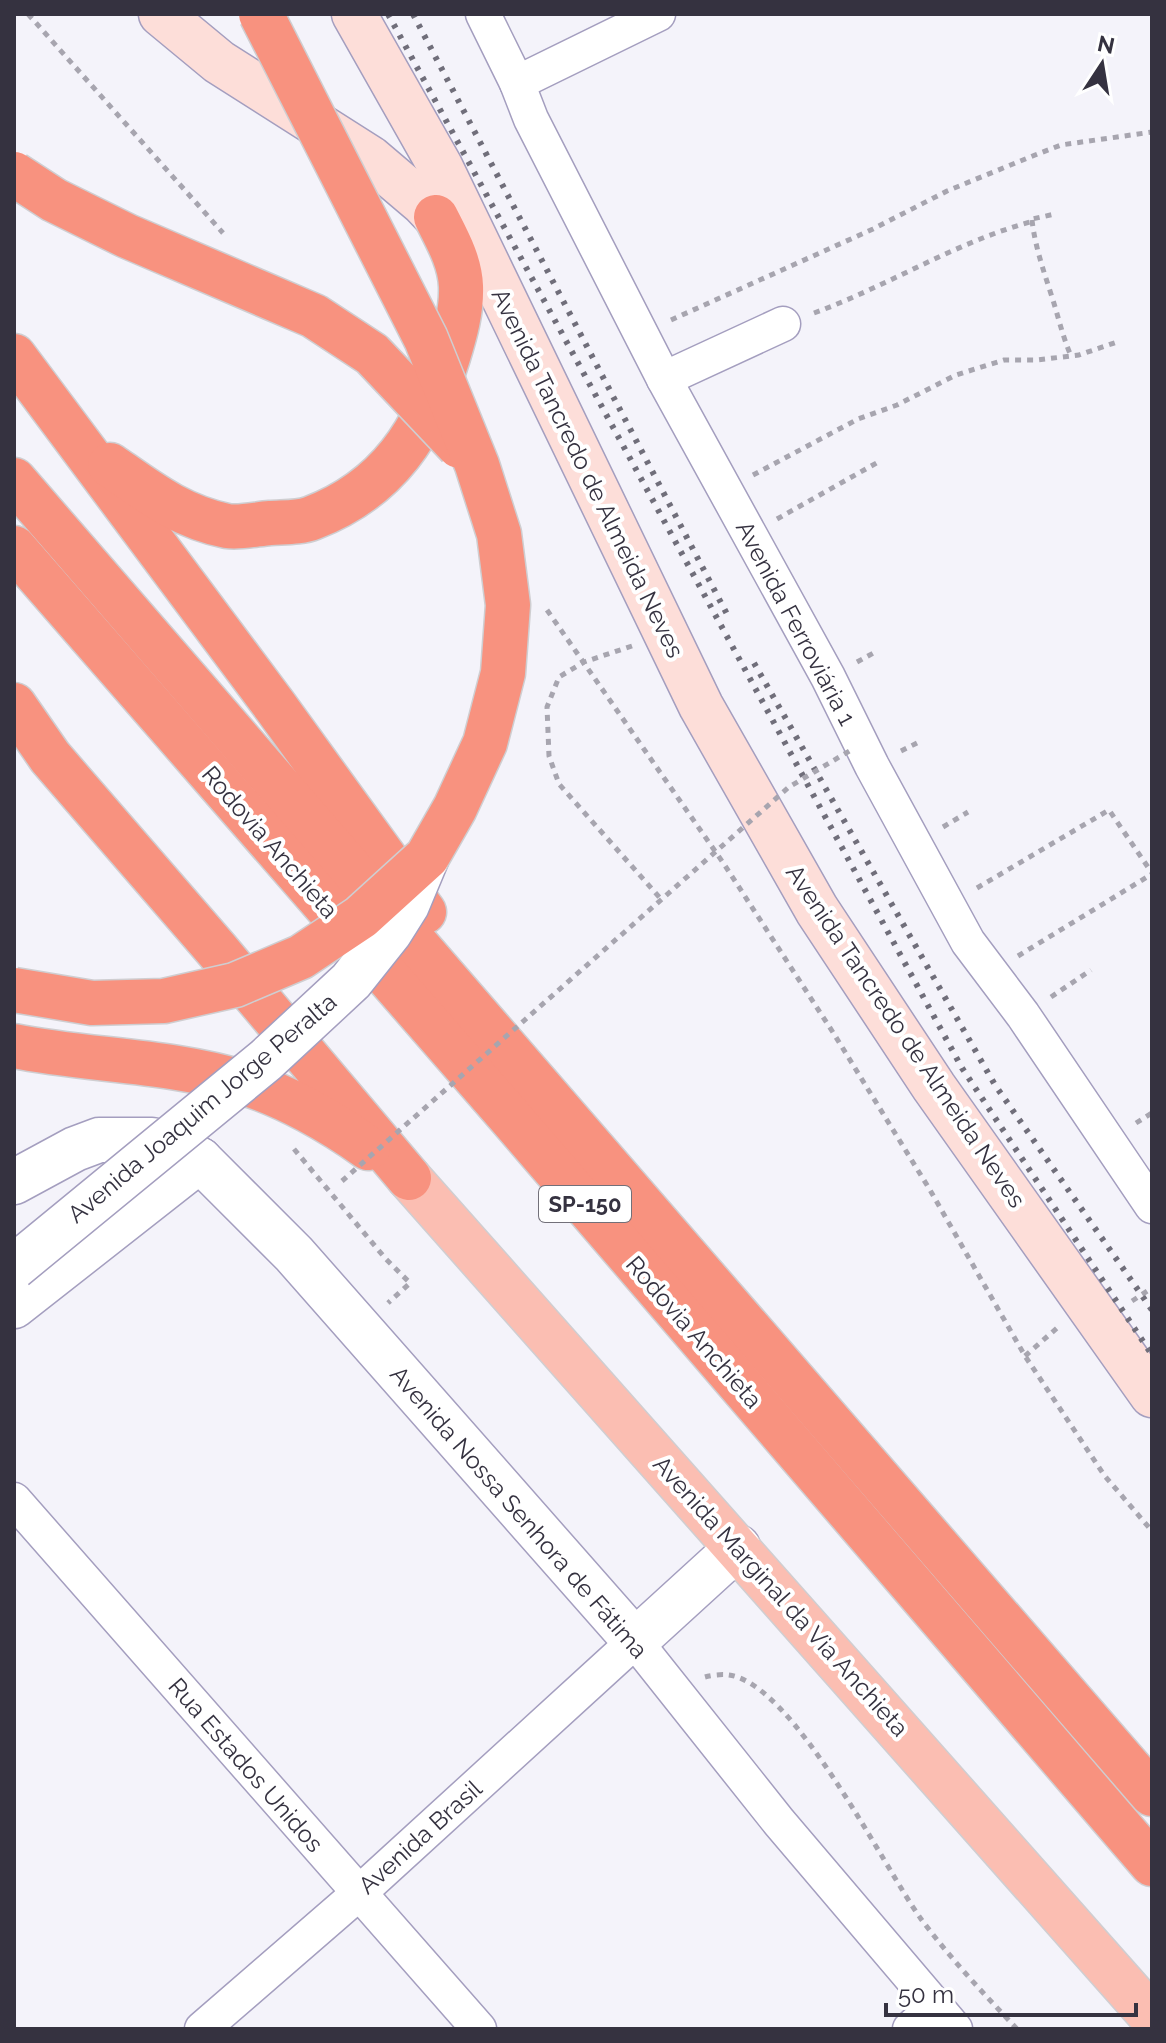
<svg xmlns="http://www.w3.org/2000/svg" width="1166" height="2043" font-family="Raleway,sans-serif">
  <rect width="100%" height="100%" fill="#f4f3fa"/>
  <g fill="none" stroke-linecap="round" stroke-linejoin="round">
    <defs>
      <g id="minor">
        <polyline points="483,14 517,83 531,119 664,379 828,677 872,766 968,942 1023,1015 1152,1206"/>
        <polyline points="517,83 658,14"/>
        <polyline points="664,379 783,324"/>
        <polyline points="14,1500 479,2029"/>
        <polyline points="202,2029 359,1893 635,1641 779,1822 955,2029"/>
        <polyline points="910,2029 934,2007"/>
      </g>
      <g id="tertiary">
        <polyline points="14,1182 75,1149 99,1140 152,1140 177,1146 200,1160 294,1254 635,1641 738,1547"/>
        <polyline points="14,1306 200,1160"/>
      </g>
      <g id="secondary">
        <polyline points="161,14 219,62 370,158 423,203 463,245"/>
        <polyline points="354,14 440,166 701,706 817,910 934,1087 1152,1395"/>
      </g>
      <polyline id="primary" points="409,1178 1152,2017"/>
      <g id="motorway">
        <polyline points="14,356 275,706 424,912"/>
        <path d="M110,465C149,492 179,516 227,526C240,528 257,524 270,523C283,522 300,523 312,518C388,489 425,431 448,357C455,334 462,310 461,286C460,261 447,239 436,217"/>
        <polyline points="14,480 1152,1794"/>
        <polyline points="14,548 510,1117 1152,1864"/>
        <polyline points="14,705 50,757 217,950 409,1178"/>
        <path d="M14,1046C89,1061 170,1060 244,1083C286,1096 332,1122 368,1148"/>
      </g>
    </defs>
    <!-- minor casing -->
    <use href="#minor" stroke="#a49ebf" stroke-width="37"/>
    <!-- tertiary casing -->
    <use href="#tertiary" stroke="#a49ebf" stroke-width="47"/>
    <!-- secondary casing -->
    <use href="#secondary" stroke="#a49ebf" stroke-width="47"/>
    <!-- primary casing -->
    <use href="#primary" stroke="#cfced1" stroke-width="47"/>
    <!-- motorway casing -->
    <use href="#motorway" stroke="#cfced1" stroke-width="47"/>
    <!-- path -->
    <g stroke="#a7a5af" stroke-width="5" stroke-dasharray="6 6" stroke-linecap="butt">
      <polyline points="28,14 223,233"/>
      <path d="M1032,220C1035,246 1043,269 1051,294C1058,315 1062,335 1071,356"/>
      <path d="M814,313C888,286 954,243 1030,222L1032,219L1055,214"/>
      <polyline points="671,320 873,229 947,191 1035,155 1061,145 1152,132"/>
      <polyline points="753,475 858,419 897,405 956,375 1004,360 1037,360 1079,355 1120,341"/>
      <polyline points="777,519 880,461"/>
      <polyline points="547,610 724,864 834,1034 930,1190 1025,1356 1104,1475 1152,1531"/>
      <polyline points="632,646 584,662 559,677 547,707 549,756 559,784 660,898"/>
      <polyline points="857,662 877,651"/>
      <polyline points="901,751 917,743"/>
      <polyline points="943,827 968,812"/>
      <polyline points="977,888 1109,810 1152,873"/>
      <polyline points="1018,956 1152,874"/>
      <polyline points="1051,997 1091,970"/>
      <polyline points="1136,1123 1152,1113"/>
      <polyline points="294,1149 385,1258 410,1283 388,1303"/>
      <polyline points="1132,1301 1152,1288"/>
      <polyline points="1025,1356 1057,1328"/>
      <path d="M705,1677C712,1675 722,1674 729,1675C794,1684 883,1866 921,1919C950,1958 984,1994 1017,2029"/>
    </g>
    <!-- minor -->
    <use href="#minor" stroke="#fff" stroke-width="34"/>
    <!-- tertiary -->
    <use href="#tertiary" stroke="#fff" stroke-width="44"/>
    <!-- secondary -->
    <use href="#secondary" stroke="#fdded9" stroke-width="44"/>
    <!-- primary -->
    <use href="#primary" stroke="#fbbeb2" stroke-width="44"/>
    <!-- motorway -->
    <use href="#motorway" stroke="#f8927f" stroke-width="44"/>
    <!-- rail -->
    <g stroke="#706e7a" stroke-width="6" stroke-dasharray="4 8" stroke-linecap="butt">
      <polyline points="388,14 962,1068 1152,1355"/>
      <polyline points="413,14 729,618"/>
      <polyline points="754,663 995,1085 1152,1310"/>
    </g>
    <defs>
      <polyline id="tertiary-bridge" points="14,1267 266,1060 351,981 390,932 407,905 427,857"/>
      <g id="motorway-bridge">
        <polyline points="14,174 54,200 127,236 314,316 372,354 459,446"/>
        <polyline points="14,990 92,1003 164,1001 235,985 301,957 361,917 427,857 455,808 485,743 503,673 508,605 499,534 477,465 426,339 261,14"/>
      </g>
    </defs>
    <!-- tertiary-bridge casing -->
    <use href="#tertiary-bridge" stroke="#a49ebf" stroke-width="47" stroke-linecap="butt"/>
    <!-- motorway-bridge casing -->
    <use href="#motorway-bridge" stroke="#cfced1" stroke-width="47" stroke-linecap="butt"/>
    <!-- path-bridge -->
    <polyline stroke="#a7a5af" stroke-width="5" stroke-dasharray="6 6" stroke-linecap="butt" points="342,1181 789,787 851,750"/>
    <!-- tertiary-bridge -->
    <use href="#tertiary-bridge" stroke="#fff" stroke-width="44"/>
    <!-- motorway-bridge -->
    <use href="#motorway-bridge" stroke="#f8927f" stroke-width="44"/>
  </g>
  <g text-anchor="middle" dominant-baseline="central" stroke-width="8" stroke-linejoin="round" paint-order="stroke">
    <!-- shield labels -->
    <rect fill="#fff" stroke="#727079" stroke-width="2" x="539" y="1186" width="92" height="36" rx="6"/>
    <g font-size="22" font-weight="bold" fill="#353240">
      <text x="585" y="1204">SP-150</text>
    </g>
    <!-- street labels -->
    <g font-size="24" fill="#353240" stroke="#fff">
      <text transform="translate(588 473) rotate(64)">Avenida Tancredo de Almeida Neves</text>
      <text transform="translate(796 623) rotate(62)">Avenida Ferroviária 1</text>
      <text transform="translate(270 842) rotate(49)">Rodovia Anchieta</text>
      <text transform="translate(906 1036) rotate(56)">Avenida Tancredo de Almeida Neves</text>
      <text transform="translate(202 1108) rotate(-40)">Avenida Joaquim Jorge Peralta</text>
      <text transform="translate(694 1332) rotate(49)">Rodovia Anchieta</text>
      <text transform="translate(519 1512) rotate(49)">Avenida Nossa Senhora de Fátima</text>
      <text transform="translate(781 1596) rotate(48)">Avenida Marginal da Via Anchieta</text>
      <text transform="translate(246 1765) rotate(49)">Rua Estados Unidos</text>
      <text transform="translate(420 1837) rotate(-42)">Avenida Brasil</text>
    </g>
  </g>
  <!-- border -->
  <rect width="1166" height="2043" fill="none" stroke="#353240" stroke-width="32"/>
  <!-- north arrow -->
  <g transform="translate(1102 64) rotate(12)" stroke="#ffffff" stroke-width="6" paint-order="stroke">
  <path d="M0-6L14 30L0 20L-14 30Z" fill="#353240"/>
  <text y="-12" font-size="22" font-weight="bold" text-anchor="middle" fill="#353240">N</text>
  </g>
  <!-- scale -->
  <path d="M886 2003v12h250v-12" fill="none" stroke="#353240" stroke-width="4"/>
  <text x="898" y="2003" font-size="24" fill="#353240" stroke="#ffffff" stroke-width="6" paint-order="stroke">50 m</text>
</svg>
